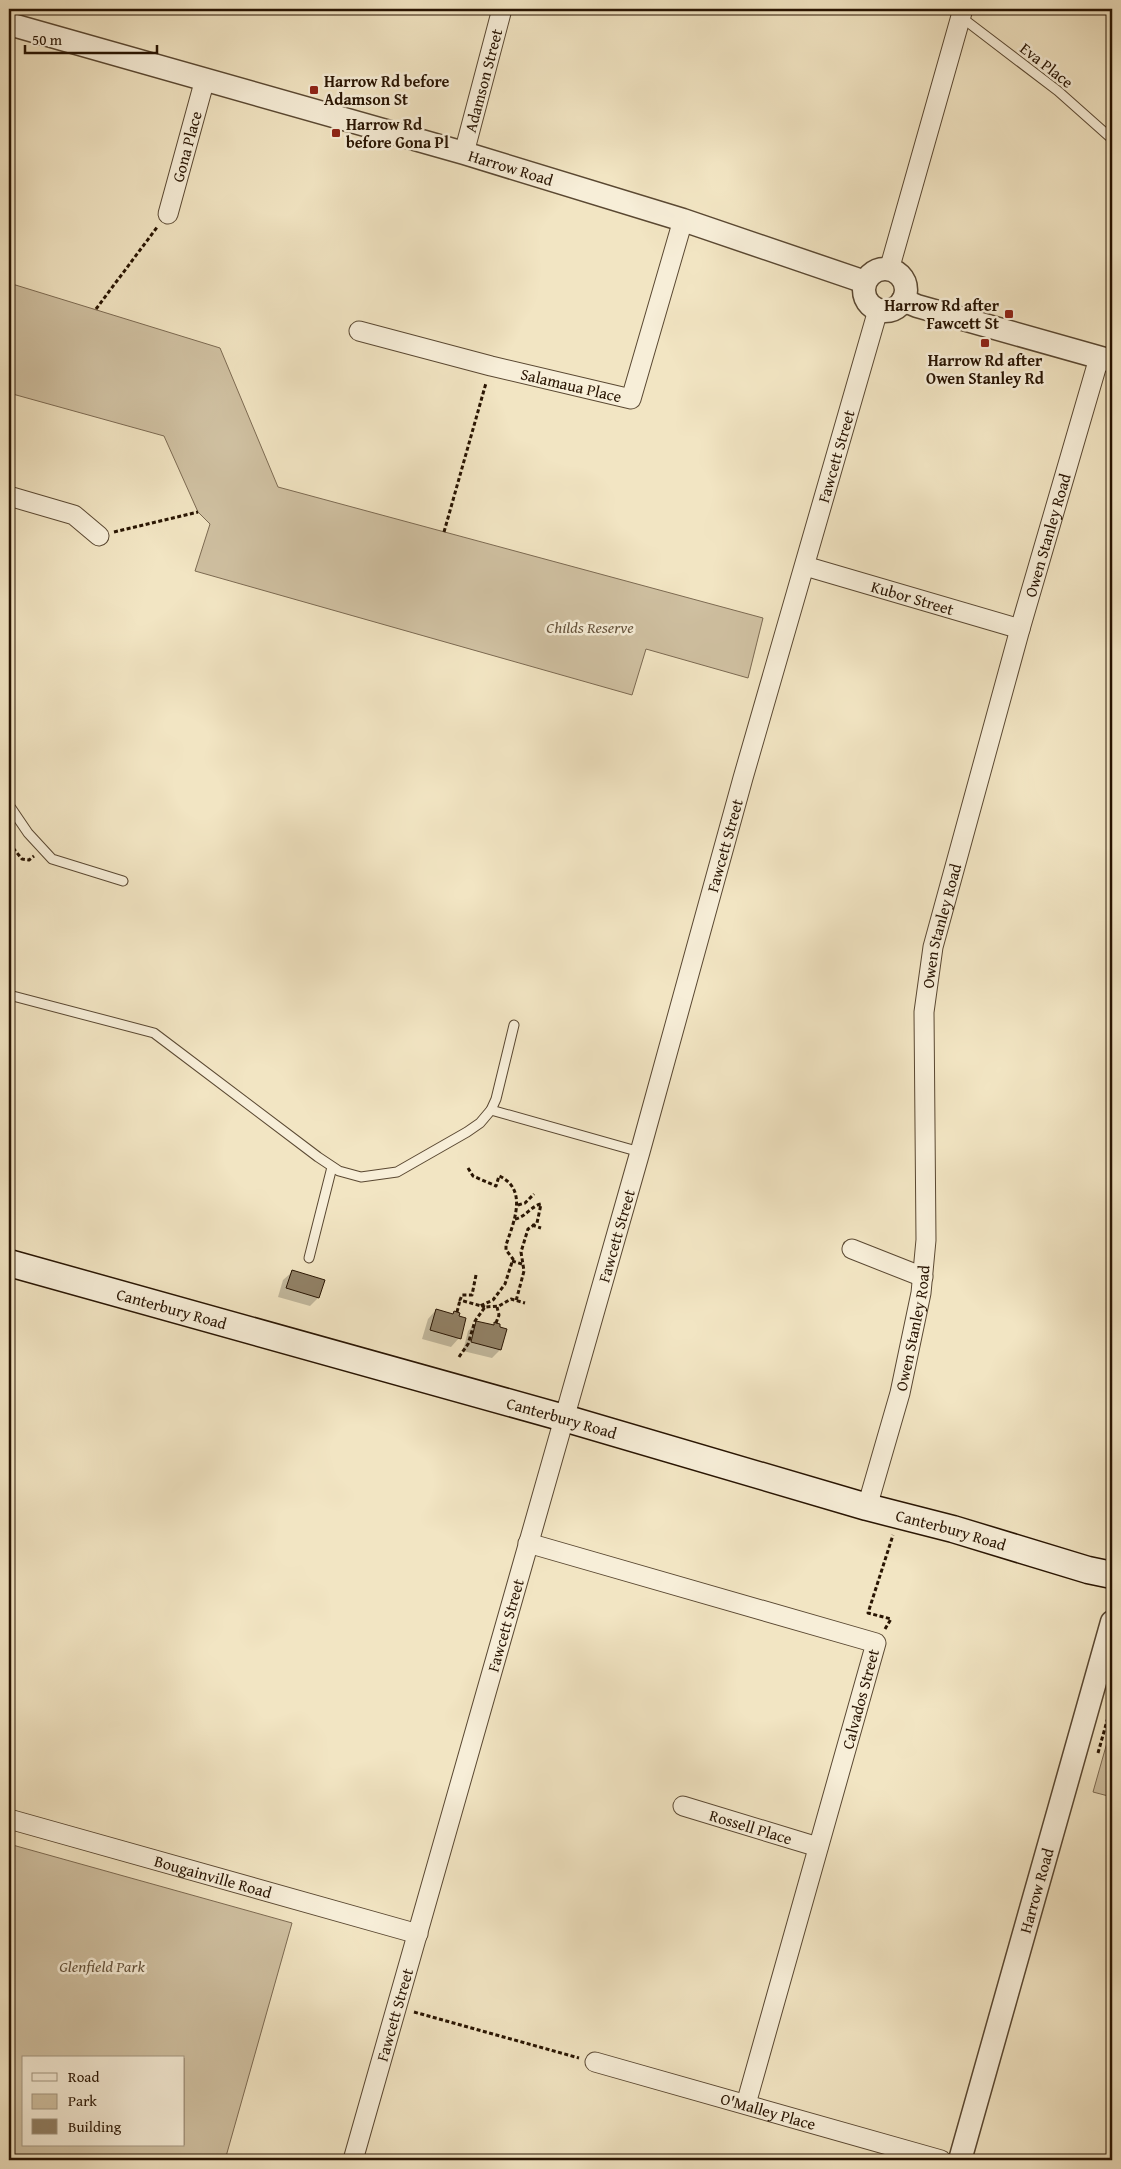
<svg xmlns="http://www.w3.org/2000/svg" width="1121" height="2169" font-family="'Gentium Book Plus',serif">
  <rect width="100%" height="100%" fill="#f2e5c3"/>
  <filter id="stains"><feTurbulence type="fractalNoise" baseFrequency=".004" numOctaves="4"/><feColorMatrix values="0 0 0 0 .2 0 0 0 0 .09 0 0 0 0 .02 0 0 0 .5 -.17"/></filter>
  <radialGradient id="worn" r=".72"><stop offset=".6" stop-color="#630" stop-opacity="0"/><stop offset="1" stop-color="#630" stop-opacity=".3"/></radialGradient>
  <!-- green -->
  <g fill="#d0c1a2" stroke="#7c6a52" fill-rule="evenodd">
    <polygon points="9,283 220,348 278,487 763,618 748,678 646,649 632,695 195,571 210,524 198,512 164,436 9,393"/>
    <polygon points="1112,1725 1112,1797 1093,1792"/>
    <path d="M9,1844L292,1923L225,2160H9ZM24,2058H184V2145H24Z"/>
  </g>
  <!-- shadow -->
  <g fill="#0003">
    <polygon points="292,1272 318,1298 310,1306 278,1297 283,1280"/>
    <polygon points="436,1310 452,1315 454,1313 459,1338 451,1347 422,1339 428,1319"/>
    <polygon points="477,1322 492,1326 495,1324 500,1350 492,1358 463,1351 468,1331"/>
  </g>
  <!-- building -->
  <g fill="#918166" stroke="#281402">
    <polygon points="292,1270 325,1280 319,1298 286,1288"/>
    <polygon points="436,1309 453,1314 454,1311 460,1313 459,1316 466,1318 461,1339 430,1330"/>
    <polygon points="476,1321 494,1325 494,1322 496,1323 500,1324 500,1327 507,1329 501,1350 471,1342"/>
  </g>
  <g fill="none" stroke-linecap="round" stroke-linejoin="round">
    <defs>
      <g id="service">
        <polyline points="961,17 1058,91 1112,139"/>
        <polyline points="9,805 28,833 52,859 123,881"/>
        <polyline points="9,995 154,1033 318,1157 339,1171 361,1177 397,1172 467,1132 480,1123 491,1110 496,1099 514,1025"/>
        <polyline points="491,1110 640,1152"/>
        <polyline points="309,1258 332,1167"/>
      </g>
      <g id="minor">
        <path id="s1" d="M464,153L502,9"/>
        <path id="s2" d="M168,214L205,79"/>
        <polyline points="889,270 963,9"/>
        <path id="s3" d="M359,331L491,366L631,399L683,220"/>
        <polyline points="9,496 74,515 99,536"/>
        <path id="s4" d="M805,566L1020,629"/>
        <polyline points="852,1249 923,1277"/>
        <path id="s5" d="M867,1507L900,1393L921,1293L926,1240L924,1012L933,947L1020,629L1099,358"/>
        <polyline points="528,1543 876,1643 746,2104"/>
        <path id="s6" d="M683,1806L818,1847"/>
        <path id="s7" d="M9,1819L418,1934"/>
        <path id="s8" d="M595,2062L941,2160"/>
        <path id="s9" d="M353,2160L640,1152L743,778L878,310"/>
      </g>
      <g id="tertiary">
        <path id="s10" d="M9,24L464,153L683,220L865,282"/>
        <circle cx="885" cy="290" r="21"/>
        <polyline points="903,300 917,306 1112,361"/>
        <path id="s11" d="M960,2160L1112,1622"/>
      </g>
      <g id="secondary">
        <path id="s12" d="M9,1263L564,1418L867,1507L953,1529L1088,1570L1112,1575"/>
      </g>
    </defs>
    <!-- service casing -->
    <use href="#service" stroke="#5a4832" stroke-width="11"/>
    <!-- minor casing -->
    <use href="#minor" stroke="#5a4832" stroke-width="21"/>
    <!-- tertiary casing -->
    <use href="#tertiary" stroke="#5a4832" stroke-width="25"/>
    <!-- secondary casing -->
    <use href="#secondary" stroke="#281402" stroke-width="29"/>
    <!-- path -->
    <g stroke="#281402" stroke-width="3" stroke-dasharray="4 2.5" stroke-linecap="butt">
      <polyline points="96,309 158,226"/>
      <polyline points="114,532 198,512"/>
      <polyline points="444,532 486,383"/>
      <polyline points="9,843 22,859 29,860 34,856"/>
      <path d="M468,1168L473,1176L496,1186L499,1176C529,1189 513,1224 506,1245V1250L513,1259L505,1284L493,1300L480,1306"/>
      <polyline points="518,1205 525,1203 534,1194"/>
      <path d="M515,1219C526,1217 531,1206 541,1204L537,1223L528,1229L521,1252L524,1271L516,1301"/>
      <polyline points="532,1225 541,1228"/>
      <polyline points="512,1261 522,1264"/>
      <polyline points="476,1275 472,1295 462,1295 460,1300 485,1307"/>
      <polyline points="457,1312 460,1300"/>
      <polyline points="496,1323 499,1315 497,1307"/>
      <polyline points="459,1357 468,1344 475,1321 485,1307 499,1306 511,1299 525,1303"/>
      <polyline points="885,1629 891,1619 868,1613 893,1535"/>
      <polyline points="1098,1753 1112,1703"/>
      <polyline points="414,2012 579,2058"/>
    </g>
    <!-- service -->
    <use href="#service" stroke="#f7eed8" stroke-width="9"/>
    <!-- minor -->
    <use href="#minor" stroke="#f7eed8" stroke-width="19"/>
    <!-- tertiary -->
    <use href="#tertiary" stroke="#f7eed8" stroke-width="22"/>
    <!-- secondary -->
    <use href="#secondary" stroke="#f7eed8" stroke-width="26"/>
  </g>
  <!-- markers -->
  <g fill="#8f2418" stroke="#f7eed8" stroke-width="2">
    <rect x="309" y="85" width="10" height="10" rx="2.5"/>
    <rect x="331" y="128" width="10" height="10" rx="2.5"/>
    <rect x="1004" y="309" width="10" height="10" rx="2.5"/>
    <rect x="980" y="338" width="10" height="10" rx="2.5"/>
  </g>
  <g text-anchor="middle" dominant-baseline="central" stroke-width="5" stroke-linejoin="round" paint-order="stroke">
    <!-- street labels -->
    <g font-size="16" fill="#281402" stroke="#f7eed8">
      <text transform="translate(1047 65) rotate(38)">Eva Place</text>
      <text stroke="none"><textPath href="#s1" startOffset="75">Adamson Street</textPath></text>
      <text stroke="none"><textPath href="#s2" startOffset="70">Gona Place</textPath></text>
      <text stroke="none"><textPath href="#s10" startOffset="522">Harrow Road</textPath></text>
      <text stroke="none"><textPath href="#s3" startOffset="219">Salamaua Place</textPath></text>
      <text stroke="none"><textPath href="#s9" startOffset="1771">Fawcett Street</textPath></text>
      <text stroke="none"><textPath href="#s5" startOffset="995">Owen Stanley Road</textPath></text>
      <text stroke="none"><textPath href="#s4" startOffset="112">Kubor Street</textPath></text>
      <text stroke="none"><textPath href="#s9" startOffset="1366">Fawcett Street</textPath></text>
      <text stroke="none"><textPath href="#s5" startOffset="590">Owen Stanley Road</textPath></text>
      <text stroke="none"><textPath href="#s9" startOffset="961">Fawcett Street</textPath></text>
      <text stroke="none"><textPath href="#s12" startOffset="169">Canterbury Road</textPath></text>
      <text stroke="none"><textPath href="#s5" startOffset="185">Owen Stanley Road</textPath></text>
      <text stroke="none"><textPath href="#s12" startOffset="574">Canterbury Road</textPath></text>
      <text stroke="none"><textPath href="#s12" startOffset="979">Canterbury Road</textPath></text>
      <text stroke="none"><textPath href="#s9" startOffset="556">Fawcett Street</textPath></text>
      <text transform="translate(860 1699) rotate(-75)">Calvados Street</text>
      <text stroke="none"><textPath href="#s6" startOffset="71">Rossell Place</textPath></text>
      <text stroke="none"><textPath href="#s7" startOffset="212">Bougainville Road</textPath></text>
      <text stroke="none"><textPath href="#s11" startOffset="280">Harrow Road</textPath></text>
      <text stroke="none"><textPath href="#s9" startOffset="151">Fawcett Street</textPath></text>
      <text stroke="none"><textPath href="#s8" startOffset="180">O'Malley Place</textPath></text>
    </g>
    <!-- poi labels -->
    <g font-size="16" font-weight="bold" fill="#281402" stroke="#f7eed8" text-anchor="start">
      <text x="324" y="81">Harrow Rd before<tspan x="324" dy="18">Adamson St</tspan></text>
      <text x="346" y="124">Harrow Rd<tspan x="346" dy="18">before Gona Pl</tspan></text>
      <text x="999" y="305" text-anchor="end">Harrow Rd after<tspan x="999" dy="18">Fawcett St</tspan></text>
      <text x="985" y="360" text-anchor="middle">Harrow Rd after<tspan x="985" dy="18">Owen Stanley Rd</tspan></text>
    </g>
    <!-- park labels -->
    <g font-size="16" font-style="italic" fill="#63513a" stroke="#f7eed8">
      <text x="590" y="627">Childs Reserve</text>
      <text x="102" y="1966">Glenfield Park</text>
    </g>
  </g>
  <!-- margin -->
  <rect width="1121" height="2169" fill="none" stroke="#f2e5c3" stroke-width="30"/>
  <rect x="10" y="10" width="1101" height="2149" fill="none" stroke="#281402" stroke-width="2.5"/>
  <rect x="15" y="15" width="1091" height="2139" fill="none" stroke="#281402"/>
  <!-- legend -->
  <rect x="22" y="2056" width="162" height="90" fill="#f7eed8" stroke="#a49782"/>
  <rect x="32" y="2073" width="25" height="8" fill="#f7eed8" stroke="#a49782"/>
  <text x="68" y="2082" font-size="15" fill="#281402">Road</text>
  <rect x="32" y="2094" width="25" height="15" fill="#d0c1a2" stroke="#a49782"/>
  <text x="68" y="2106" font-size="15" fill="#281402">Park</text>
  <rect x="32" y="2119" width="25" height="15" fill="#918166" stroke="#a49782"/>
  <text x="68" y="2132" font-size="15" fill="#281402">Building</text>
  <!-- scale -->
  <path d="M25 45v8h132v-8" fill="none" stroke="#281402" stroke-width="2.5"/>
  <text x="32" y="45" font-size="15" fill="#281402" stroke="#f7eed8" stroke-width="4" paint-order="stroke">50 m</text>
  <rect width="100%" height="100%" filter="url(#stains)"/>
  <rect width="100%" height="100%" fill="url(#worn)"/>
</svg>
